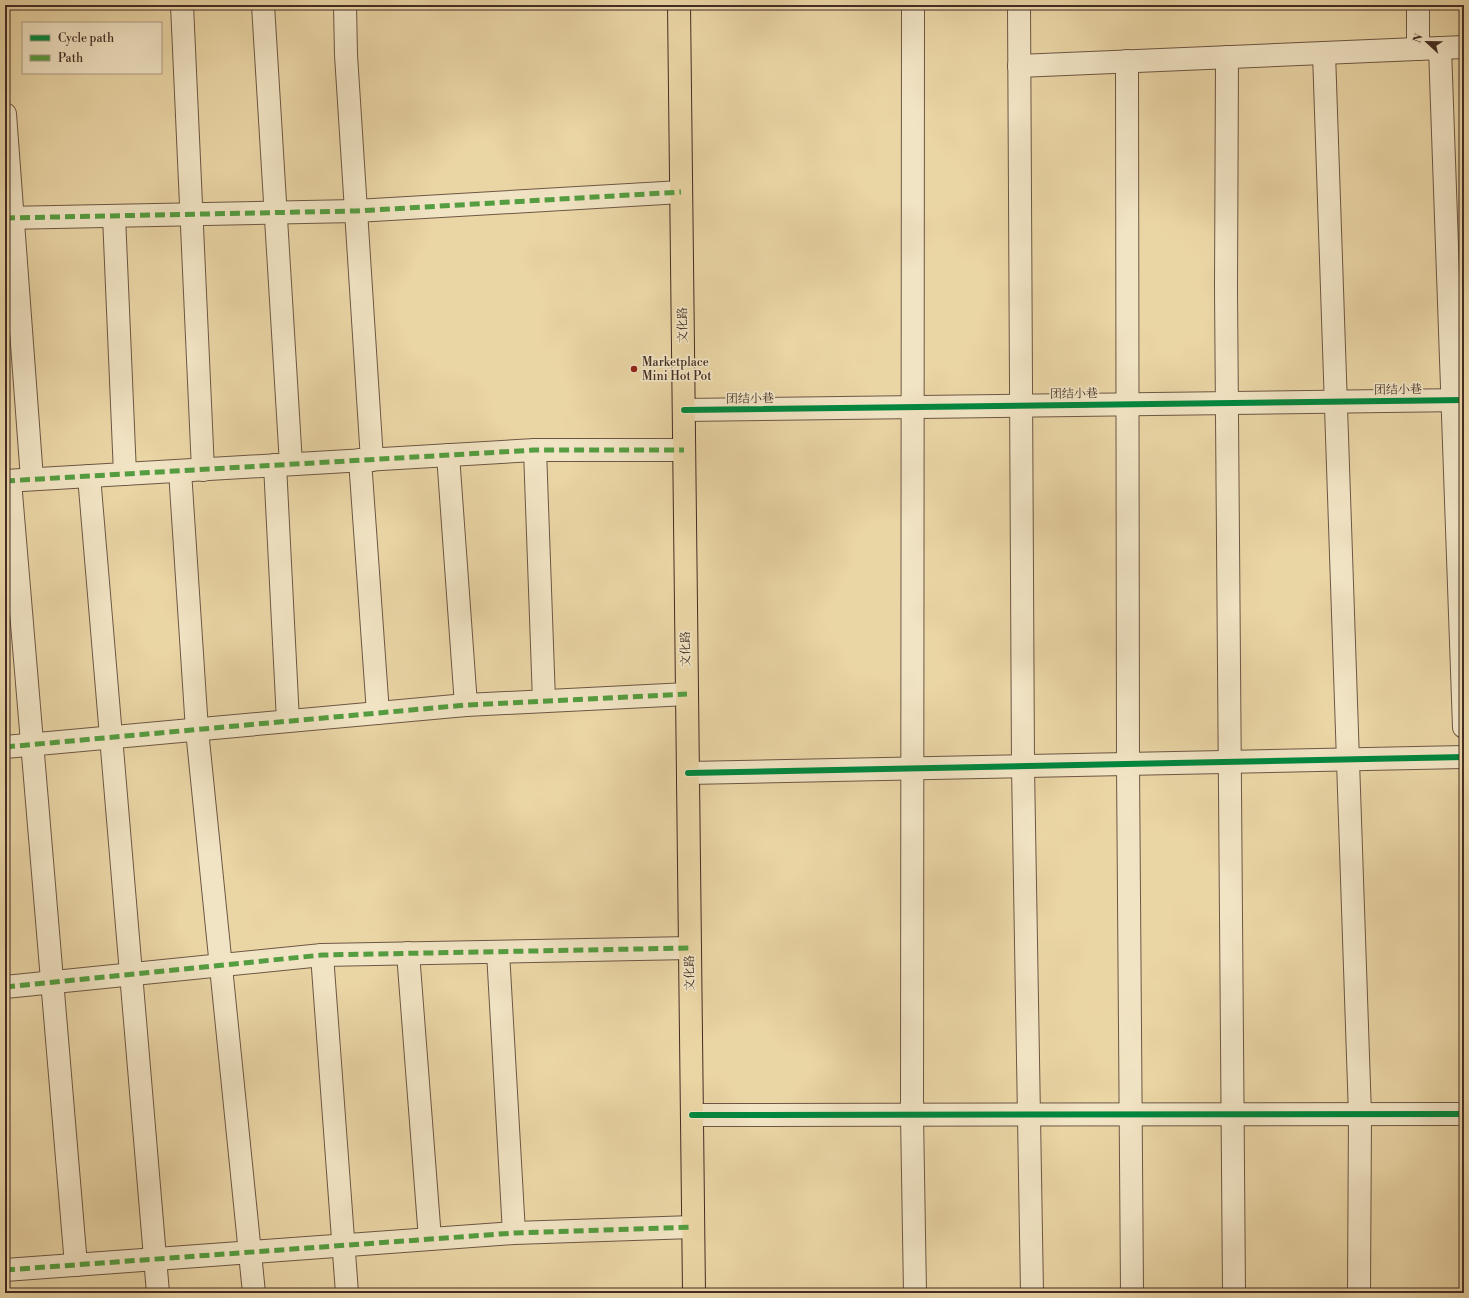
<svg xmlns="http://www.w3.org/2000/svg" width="1469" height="1298" font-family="'Libre Bodoni','Noto Serif SC',serif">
  <rect width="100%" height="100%" fill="#ead5a5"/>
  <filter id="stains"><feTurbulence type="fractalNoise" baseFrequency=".005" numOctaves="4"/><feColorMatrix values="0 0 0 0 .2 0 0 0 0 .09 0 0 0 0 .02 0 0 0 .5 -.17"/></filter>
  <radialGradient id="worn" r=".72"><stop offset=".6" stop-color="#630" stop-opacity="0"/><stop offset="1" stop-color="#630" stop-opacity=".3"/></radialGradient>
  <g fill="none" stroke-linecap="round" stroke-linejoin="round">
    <defs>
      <g id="minor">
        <polyline points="182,5 203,470"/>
        <polyline points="263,5 291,464"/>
        <polyline points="345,5 346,55 372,460"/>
        <polyline points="913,5 912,1115 915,1293"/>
        <polyline points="1019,5 1023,767 1032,1293"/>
        <polyline points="1440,48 1464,727"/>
        <polyline points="1418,49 1418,5"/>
        <polyline points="1324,53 1360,1115 1359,1293"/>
        <polyline points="1227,57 1226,289 1234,1293"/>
        <polyline points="1127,61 1128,764 1132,1293"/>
        <polyline points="1019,66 1464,47"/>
        <polyline points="5,114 32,479"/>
        <polyline points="114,216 125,474"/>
        <polyline points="5,218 356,211 681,192"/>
        <polyline points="684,410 1464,400"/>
        <polyline points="535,450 544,701"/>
        <polyline points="448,455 466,705"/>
        <polyline points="360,460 378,713"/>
        <polyline points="275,465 288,721"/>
        <polyline points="180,471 197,730 254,1293"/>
        <polyline points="89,476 158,1293"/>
        <polyline points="5,481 535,450 684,450"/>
        <polyline points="10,481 76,1265"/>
        <polyline points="5,747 466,705 687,694"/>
        <polyline points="688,773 1464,757"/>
        <polyline points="498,952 514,1233"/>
        <polyline points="408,953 430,1239"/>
        <polyline points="322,955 347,1293"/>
        <polyline points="5,987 322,955 690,948"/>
        <polyline points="692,1115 1464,1114"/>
        <polyline points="5,1270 514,1233 693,1227"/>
      </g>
      <polyline id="major" points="679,5 694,1293"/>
    </defs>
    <!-- minor casing -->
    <use href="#minor" stroke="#6d5744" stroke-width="24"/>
    <!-- major casing -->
    <use href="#major" stroke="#432d24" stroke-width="24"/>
    <!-- minor -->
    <use href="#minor" stroke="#f1e4c4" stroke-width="22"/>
    <!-- major -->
    <use href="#major" stroke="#ead5a5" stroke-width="22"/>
    <!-- quiet -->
    <g stroke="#549d40" stroke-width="5" stroke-dasharray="10 5" stroke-linecap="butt">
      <polyline points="5,218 356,211 681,192"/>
      <polyline points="5,481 535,450 684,450"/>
      <polyline points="5,747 466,705 687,694"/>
      <polyline points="5,987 322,955 690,948"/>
      <polyline points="5,1270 514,1233 693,1227"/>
    </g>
    <defs>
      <g id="cycleway">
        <polyline points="684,410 1464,400"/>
        <polyline points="688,773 1464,757"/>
        <polyline points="692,1115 1464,1114"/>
      </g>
    </defs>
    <!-- cycleway casing -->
    <use href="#cycleway" stroke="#f1e4c4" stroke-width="8"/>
    <!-- cycleway -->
    <use href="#cycleway" stroke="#00873e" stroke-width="6"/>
  </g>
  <!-- markers -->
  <circle fill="#8f2418" stroke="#f1e4c4" stroke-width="1.5" cx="634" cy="369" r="4"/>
  <g text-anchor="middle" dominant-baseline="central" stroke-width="3.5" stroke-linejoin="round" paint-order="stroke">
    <!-- street labels -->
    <g font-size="12" fill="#432d24" stroke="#f1e4c4">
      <text transform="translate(683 325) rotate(-91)">文化路</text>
      <text transform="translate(1398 390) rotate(-1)">团结小巷</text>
      <text transform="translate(1074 394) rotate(-1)">团结小巷</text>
      <text transform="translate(750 399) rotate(-1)">团结小巷</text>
      <text transform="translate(686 649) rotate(-91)">文化路</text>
      <text transform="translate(690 973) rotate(-91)">文化路</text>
    </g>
    <!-- poi labels -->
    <g font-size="12" fill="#432d24" stroke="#f1e4c4" text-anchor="start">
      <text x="642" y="362">Marketplace<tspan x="642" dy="14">Mini Hot Pot</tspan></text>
    </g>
  </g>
  <!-- margin -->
  <rect width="1469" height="1298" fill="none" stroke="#ead5a5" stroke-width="20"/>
  <rect x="6" y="6" width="1457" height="1286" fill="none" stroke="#432d24" stroke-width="2"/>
  <rect x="10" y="10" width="1449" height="1278" fill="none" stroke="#432d24"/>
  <!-- legend -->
  <rect x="22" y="22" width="140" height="52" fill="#f1e4c4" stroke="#ab9b84"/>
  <rect x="30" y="35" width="20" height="6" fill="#00873e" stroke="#ab9b84"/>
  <text x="58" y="42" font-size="12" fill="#432d24">Cycle path</text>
  <rect x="30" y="55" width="20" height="6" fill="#549d40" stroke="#ab9b84"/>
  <text x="58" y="62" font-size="12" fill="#432d24">Path</text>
  <!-- north arrow -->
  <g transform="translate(1427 42) rotate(292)" stroke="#f1e4c4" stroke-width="3" paint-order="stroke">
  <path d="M0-3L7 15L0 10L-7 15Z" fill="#432d24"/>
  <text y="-6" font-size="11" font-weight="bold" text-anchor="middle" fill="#432d24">N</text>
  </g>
  <rect width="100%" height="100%" filter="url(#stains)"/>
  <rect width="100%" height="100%" fill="url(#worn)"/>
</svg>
